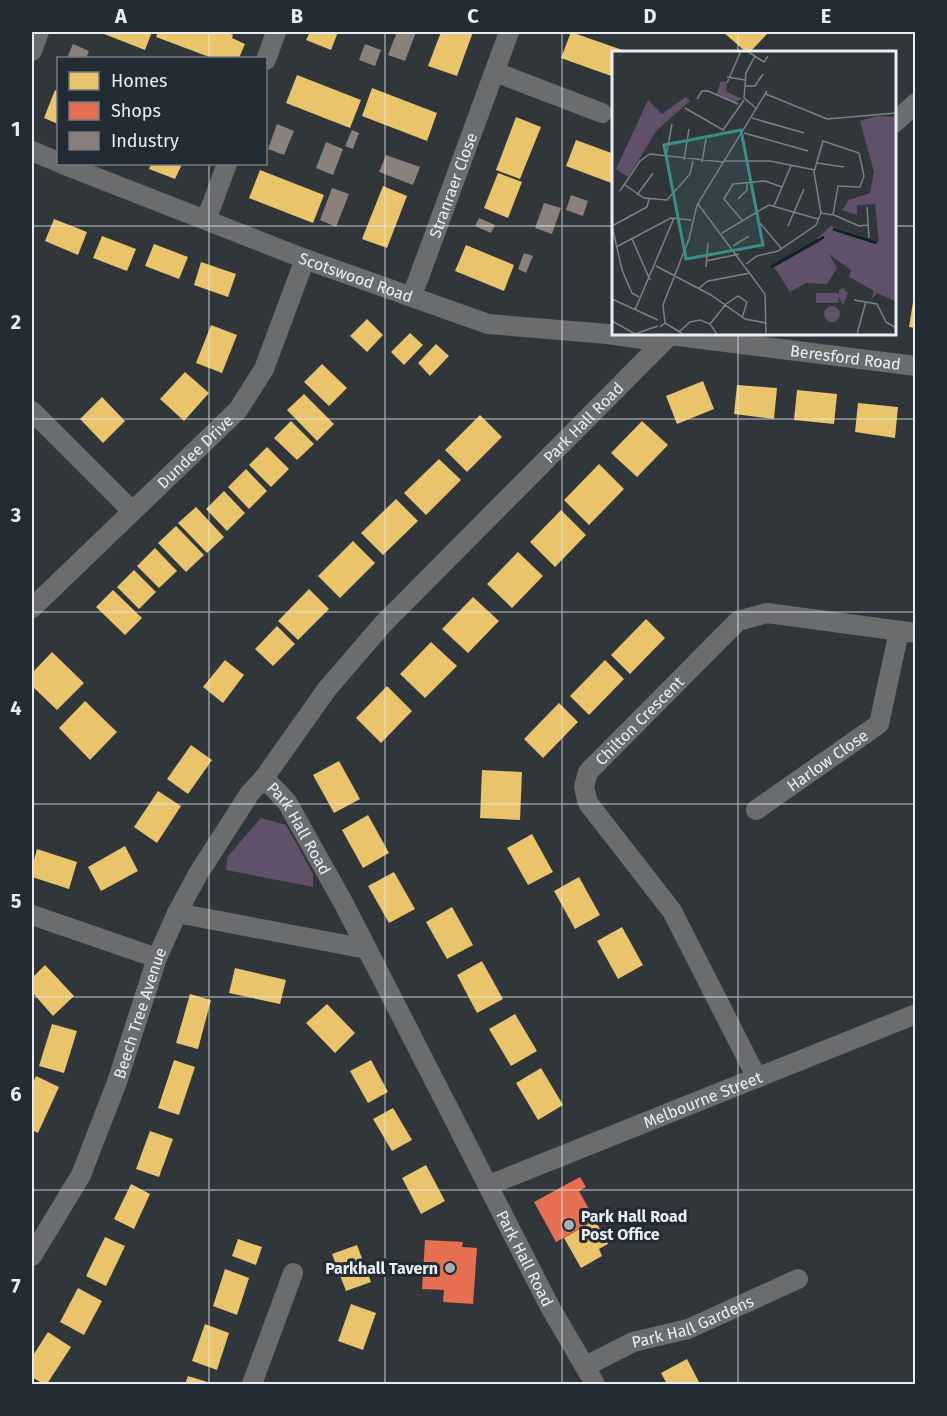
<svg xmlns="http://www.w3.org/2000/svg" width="947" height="1416" font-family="'Fira Sans',sans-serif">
  <rect width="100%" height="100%" fill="#31363b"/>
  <!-- green -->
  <polygon fill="#61506a" points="261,818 286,825 313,874 313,887 226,870 228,856"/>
  <!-- homes -->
  <g fill="#e9c46a">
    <polygon points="99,32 152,32 145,50"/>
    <polygon points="158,32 225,32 233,35 232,38 245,44 239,58 212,58 156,37"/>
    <polygon points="310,32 338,32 331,50 306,40"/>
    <polygon points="441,32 473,32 457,76 428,66"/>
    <polygon points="571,32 628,52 614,52 614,77 561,58"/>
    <polygon points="723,32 769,32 750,52 746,52"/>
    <polygon points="297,75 361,100 350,128 286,103"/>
    <polygon points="372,88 437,113 427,141 362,116"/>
    <polygon points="55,90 58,92 58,124 44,118"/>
    <polygon points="516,117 541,127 520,179 496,170"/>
    <polygon points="576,140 614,154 614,184 566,166"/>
    <polygon points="151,164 182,164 175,179 149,169"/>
    <polygon points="260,170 324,195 313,223 249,198"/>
    <polygon points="498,173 522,182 508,218 484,208"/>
    <polygon points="383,186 407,196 387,248 362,239"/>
    <polygon points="54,219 87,232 78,255 45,241"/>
    <polygon points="102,236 136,249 127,271 93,258"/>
    <polygon points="154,244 188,257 179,279 145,266"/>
    <polygon points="466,245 514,265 504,291 455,271"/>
    <polygon points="201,262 236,274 228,297 194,285"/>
    <polygon points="914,296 915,296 915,328 909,327"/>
    <polygon points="367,319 383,335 367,352 350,336"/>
    <polygon points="211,325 237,335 222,373 196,363"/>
    <polygon points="410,333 423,345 404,365 391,352"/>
    <polygon points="436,344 449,356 430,376 418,363"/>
    <polygon points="322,364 347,388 329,406 304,382"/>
    <polygon points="185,372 209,393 184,421 160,399"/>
    <polygon points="703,381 714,409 677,424 666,396"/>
    <polygon points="737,385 777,388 774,419 734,414"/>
    <polygon points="797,390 837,394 834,424 794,420"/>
    <polygon points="304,394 334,424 317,441 287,410"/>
    <polygon points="102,397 125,421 103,443 80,419"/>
    <polygon points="858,403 898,407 895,438 855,432"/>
    <polygon points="480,415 502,437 467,472 445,450"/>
    <polygon points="291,421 314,444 297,460 274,438"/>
    <polygon points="642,421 668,445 637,477 611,453"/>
    <polygon points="267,447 289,469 271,487 249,465"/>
    <polygon points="439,459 461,480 426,515 404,493"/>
    <polygon points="599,464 624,489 589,525 564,500"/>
    <polygon points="246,469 267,491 249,509 228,487"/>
    <polygon points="224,491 245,513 227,531 206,509"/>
    <polygon points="396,499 418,521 383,555 361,533"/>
    <polygon points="196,507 224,537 207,553 178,523"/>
    <polygon points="561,510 586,535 555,567 530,542"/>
    <polygon points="176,526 204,555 186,572 158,543"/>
    <polygon points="353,541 375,563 340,598 318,576"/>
    <polygon points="155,548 177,571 159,588 137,566"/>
    <polygon points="518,552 543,576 512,608 487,584"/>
    <polygon points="134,570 156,592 139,609 117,587"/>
    <polygon points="309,589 329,609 298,640 278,621"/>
    <polygon points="113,590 142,618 125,635 96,607"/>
    <polygon points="473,597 499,621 468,653 442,629"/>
    <polygon points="646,619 665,638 630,674 611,655"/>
    <polygon points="277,626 295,644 273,666 255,649"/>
    <polygon points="431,642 457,666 425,698 400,674"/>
    <polygon points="52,652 84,683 57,710 32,686 32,673"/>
    <polygon points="225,660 244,675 223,703 203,687"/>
    <polygon points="605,660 624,679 589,715 570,696"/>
    <polygon points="387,686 412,711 381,743 356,718"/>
    <polygon points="85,701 117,732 90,760 59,728"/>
    <polygon points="559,703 578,722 543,758 524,739"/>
    <polygon points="191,745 212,760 188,794 167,779"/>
    <polygon points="339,761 360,799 334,813 313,775"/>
    <polygon points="482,770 522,772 520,820 480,818"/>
    <polygon points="158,791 181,806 157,843 134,827"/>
    <polygon points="368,815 389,853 363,868 342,830"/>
    <polygon points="532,834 553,872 528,885 507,848"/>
    <polygon points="125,846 138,871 101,891 88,867"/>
    <polygon points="37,849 77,862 69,889 32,877 32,867"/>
    <polygon points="394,872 415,909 389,923 368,886"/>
    <polygon points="579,877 600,915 575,929 554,891"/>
    <polygon points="452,907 473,945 447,959 426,922"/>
    <polygon points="622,927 643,965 618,979 597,941"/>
    <polygon points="482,961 503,999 477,1013 457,975"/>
    <polygon points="45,965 74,996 53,1016 32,992 32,978"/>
    <polygon points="235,968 286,980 280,1004 229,993"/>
    <polygon points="190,994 211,1000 198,1049 176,1043"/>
    <polygon points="327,1004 355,1033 335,1053 306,1023"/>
    <polygon points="515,1014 537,1051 511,1066 489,1029"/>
    <polygon points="52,1024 77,1031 64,1073 39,1066"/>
    <polygon points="174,1060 195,1067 179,1115 158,1108"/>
    <polygon points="371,1060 388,1092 368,1103 350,1071"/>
    <polygon points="541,1068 563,1105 538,1120 516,1083"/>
    <polygon points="36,1076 59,1087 38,1133 32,1130 32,1085"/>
    <polygon points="393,1108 412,1140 392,1151 373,1119"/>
    <polygon points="150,1131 173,1139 159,1177 136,1169"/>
    <polygon points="426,1165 445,1201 421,1214 402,1178"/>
    <polygon points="131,1184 150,1194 134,1229 114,1219"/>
    <polygon points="595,1220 608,1244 599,1249 602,1256 581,1268 564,1238"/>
    <polygon points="105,1237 125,1246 106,1286 86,1276"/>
    <polygon points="238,1239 262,1247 256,1265 232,1256"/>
    <polygon points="357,1245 371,1282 346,1291 332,1254"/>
    <polygon points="225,1269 249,1278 237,1315 213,1306"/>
    <polygon points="78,1288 102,1301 84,1335 60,1322"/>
    <polygon points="351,1304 376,1313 363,1350 338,1341"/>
    <polygon points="205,1324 229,1333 217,1370 192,1361"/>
    <polygon points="48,1332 71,1347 47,1384 43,1384 32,1377 32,1357"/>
    <polygon points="687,1359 700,1384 667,1384 661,1373"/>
    <polygon points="188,1376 214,1384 185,1384"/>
  </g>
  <!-- shops -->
  <g fill="#e76f51">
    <polygon points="580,1177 586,1187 579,1191 595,1220 556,1242 534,1202"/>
    <polygon points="425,1240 463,1242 462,1247 477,1248 473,1304 443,1302 444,1290 422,1289"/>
  </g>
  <!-- industry -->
  <g fill="#8a817c">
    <polygon points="397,32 416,32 405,61 388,55"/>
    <polygon points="73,44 89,51 86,58 67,58"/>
    <polygon points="365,44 381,50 375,66 359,60"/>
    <polygon points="277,124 294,131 284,155 268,149"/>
    <polygon points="352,130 359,133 353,149 345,146"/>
    <polygon points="326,142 343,149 333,175 316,168"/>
    <polygon points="386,155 420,167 413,185 379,172"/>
    <polygon points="332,188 349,194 336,227 320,220"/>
    <polygon points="571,195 588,201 583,216 566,210"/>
    <polygon points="544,203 561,208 552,234 535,228"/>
    <polygon points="479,218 495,225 491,233 475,226"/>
    <polygon points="524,253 533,256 526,273 518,269"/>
  </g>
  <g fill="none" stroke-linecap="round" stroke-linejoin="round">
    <!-- minor -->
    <g stroke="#6b6c6e" stroke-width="20">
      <polyline points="32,51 39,32"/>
      <polyline points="266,60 276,32"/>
      <polyline points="495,72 602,113"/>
      <polyline points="894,123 916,103"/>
      <polyline points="32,151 58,162"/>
      <path id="s1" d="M62,164L305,259L488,324L608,334L663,342"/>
      <polyline points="206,220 227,164"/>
      <path id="s2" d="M412,296L509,32"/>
      <path id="s3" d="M670,335L916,366"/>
      <polyline points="32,411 132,511"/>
      <path id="s4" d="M32,608L238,410L264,369L305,259"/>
      <path id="s5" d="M264,778L287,802L344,904L550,1307L595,1384"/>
      <path id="s6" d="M756,810L879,724L899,631"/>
      <polyline points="177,913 367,949"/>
      <polyline points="32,915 157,958"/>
      <path id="s7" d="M757,1078L672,911L588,803L584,787L588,772L738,621L767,613L916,633"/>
      <path id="s8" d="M489,1185L916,1014"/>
      <path id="s9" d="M32,1256L81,1175L117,1082L157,958L177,913L198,874L250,793L264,778L327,689L383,624L672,333"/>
      <path id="s10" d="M586,1366L633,1342L688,1329L798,1279"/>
      <polyline points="252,1384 293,1273"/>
    </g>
  </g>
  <!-- grid -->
  <path fill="none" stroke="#e8eef4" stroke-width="1.5" stroke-opacity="0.55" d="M209,32V58M385,32V1384M562,32V1384M738,32V52M209,164V1384M32,226H614M894,226H916M738,333V1384M32,419H916M32,612H916M32,804H916M32,997H916M32,1190H916"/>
  <!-- markers -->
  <g fill="#a8aeb3" stroke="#232c35" stroke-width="2">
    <circle cx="569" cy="1225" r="6"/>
    <circle cx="450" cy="1268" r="6"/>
  </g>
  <g text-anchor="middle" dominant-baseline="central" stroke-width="6" stroke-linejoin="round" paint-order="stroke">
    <!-- street labels -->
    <g font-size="16" fill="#e8eef4" stroke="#232c35">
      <text stroke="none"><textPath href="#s2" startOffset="118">Stranraer Close</textPath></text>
      <text stroke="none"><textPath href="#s1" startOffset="315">Scotswood Road</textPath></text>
      <text stroke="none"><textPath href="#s3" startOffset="177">Beresford Road</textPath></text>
      <text stroke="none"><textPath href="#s9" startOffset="1014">Park Hall Road</textPath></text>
      <text stroke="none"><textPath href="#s4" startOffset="226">Dundee Drive</textPath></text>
      <text stroke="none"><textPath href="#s7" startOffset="429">Chilton Crescent</textPath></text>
      <text stroke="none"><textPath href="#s6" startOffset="87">Harlow Close</textPath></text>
      <text stroke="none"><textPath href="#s5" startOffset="62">Park Hall Road</textPath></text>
      <text stroke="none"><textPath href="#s9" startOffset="267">Beech Tree Avenue</textPath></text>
      <text stroke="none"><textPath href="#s8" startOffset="230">Melbourne Street</textPath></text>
      <text stroke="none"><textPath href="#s5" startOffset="548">Park Hall Road</textPath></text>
      <text stroke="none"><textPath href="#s10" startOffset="116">Park Hall Gardens</textPath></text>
    </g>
    <!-- poi labels -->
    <g font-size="16" font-weight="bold" fill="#e8eef4" stroke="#232c35" text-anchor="start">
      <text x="581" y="1216">Park Hall Road<tspan x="581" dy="18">Post Office</tspan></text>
      <text x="438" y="1268" text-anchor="end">Parkhall Tavern</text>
    </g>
  </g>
  <!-- overview -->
  <g transform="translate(612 51)">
    <rect width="284" height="284" fill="#31363b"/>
    <path d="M109,30L114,31L115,41L130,48L123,51L104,44ZM74,46L78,50L45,79L16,126L4,118L36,49L50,63ZM265,65L283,66V250L265,242L259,249L262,240L237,226L239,219L217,203L225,217L215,233L194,232L178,241L162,216L207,191L205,187L219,175L267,191L263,153L245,154V164L230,159L237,149L258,142L262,121L248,70ZM231,237L236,242L231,254L227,246L226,252H204V242H226L227,246V239ZM212 263a8 8 0 1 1 16 0a8 8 0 1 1-16 0Z" fill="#61506a"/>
    <path fill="none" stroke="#0d2421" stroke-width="3" d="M221,178L265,192M159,216L212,186"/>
    <path fill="none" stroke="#7a8085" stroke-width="1.5" d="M135,0L152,11L156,5M143,5L134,22L132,47L145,58M115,26L133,29M115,32L129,0M133,35H143L151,23M154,43L215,68L284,62M85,48L90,40H96L126,53M73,57L111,79L132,49M140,67L192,82M132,82L196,100M54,105L60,73M72,109L77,78M113,110H158L203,119M90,111L94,88M205,112L232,116M13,134L32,147L55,149L78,123L81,110M8,140L28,110L38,103L111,111M25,144L41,122M126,148L135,139V131M86,153L153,243L154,283M162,155L179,115M255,156L257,187M209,162L221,164L226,135M222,164L247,175L256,174M130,169L112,148L121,133L153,130L170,136M148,172L169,197M0,175L10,219L20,242L27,246M0,175L35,156L37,148M176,175L192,138M110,182L157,154L206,168M20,188L38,229M121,195L137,185M4,196L59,167L79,169M94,210L127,203M134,213L145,205L166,200L204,174L209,162L202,121L211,90L247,102L252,125L248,136L225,135M44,215L99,244L133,268L154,272M94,216L96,192M87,237L96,230L138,222M0,248L46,269M242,249L265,253L274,271L284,277M23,259L62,167M0,270L23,283L46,275M53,272L71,283M98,273L114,253L126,245L135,251L130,267M48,276L53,272L51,254L77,188L85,154L155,40M67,281L78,271L88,269L98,273L105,283M245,283L254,250"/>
    <path fill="#3a8e89" fill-opacity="0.15" stroke="#3a8e89" stroke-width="3" d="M129,79L151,194L74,208L52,94Z"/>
    <rect width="284" height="284" fill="none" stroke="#e8eef4" stroke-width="3"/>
  </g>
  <!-- border -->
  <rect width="947" height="1416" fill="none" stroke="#232c35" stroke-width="66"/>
  <!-- legend -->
  <rect x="57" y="57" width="210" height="108" fill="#232c35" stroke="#727a81" stroke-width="1.5"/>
  <rect x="69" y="72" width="30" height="18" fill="#e9c46a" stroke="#727a81" stroke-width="1.5"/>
  <text x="111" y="87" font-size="18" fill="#e8eef4">Homes</text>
  <rect x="69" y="102" width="30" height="18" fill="#e76f51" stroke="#727a81" stroke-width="1.5"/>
  <text x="111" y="117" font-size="18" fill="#e8eef4">Shops</text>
  <rect x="69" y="132" width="30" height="18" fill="#8a817c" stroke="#727a81" stroke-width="1.5"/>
  <text x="111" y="147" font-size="18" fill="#e8eef4">Industry</text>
  <rect x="33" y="33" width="881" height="1350" fill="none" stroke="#e8eef4" stroke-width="2"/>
  <g font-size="20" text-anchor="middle" font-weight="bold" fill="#e8eef4">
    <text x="121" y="23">A</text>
    <text x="297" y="23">B</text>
    <text x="473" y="23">C</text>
    <text x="650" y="23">D</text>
    <text x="826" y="23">E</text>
    <text x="16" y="136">1</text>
    <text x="16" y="329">2</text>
    <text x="16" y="522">3</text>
    <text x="16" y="715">4</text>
    <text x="16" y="908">5</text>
    <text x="16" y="1101">6</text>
    <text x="16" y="1293">7</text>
  </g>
</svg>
